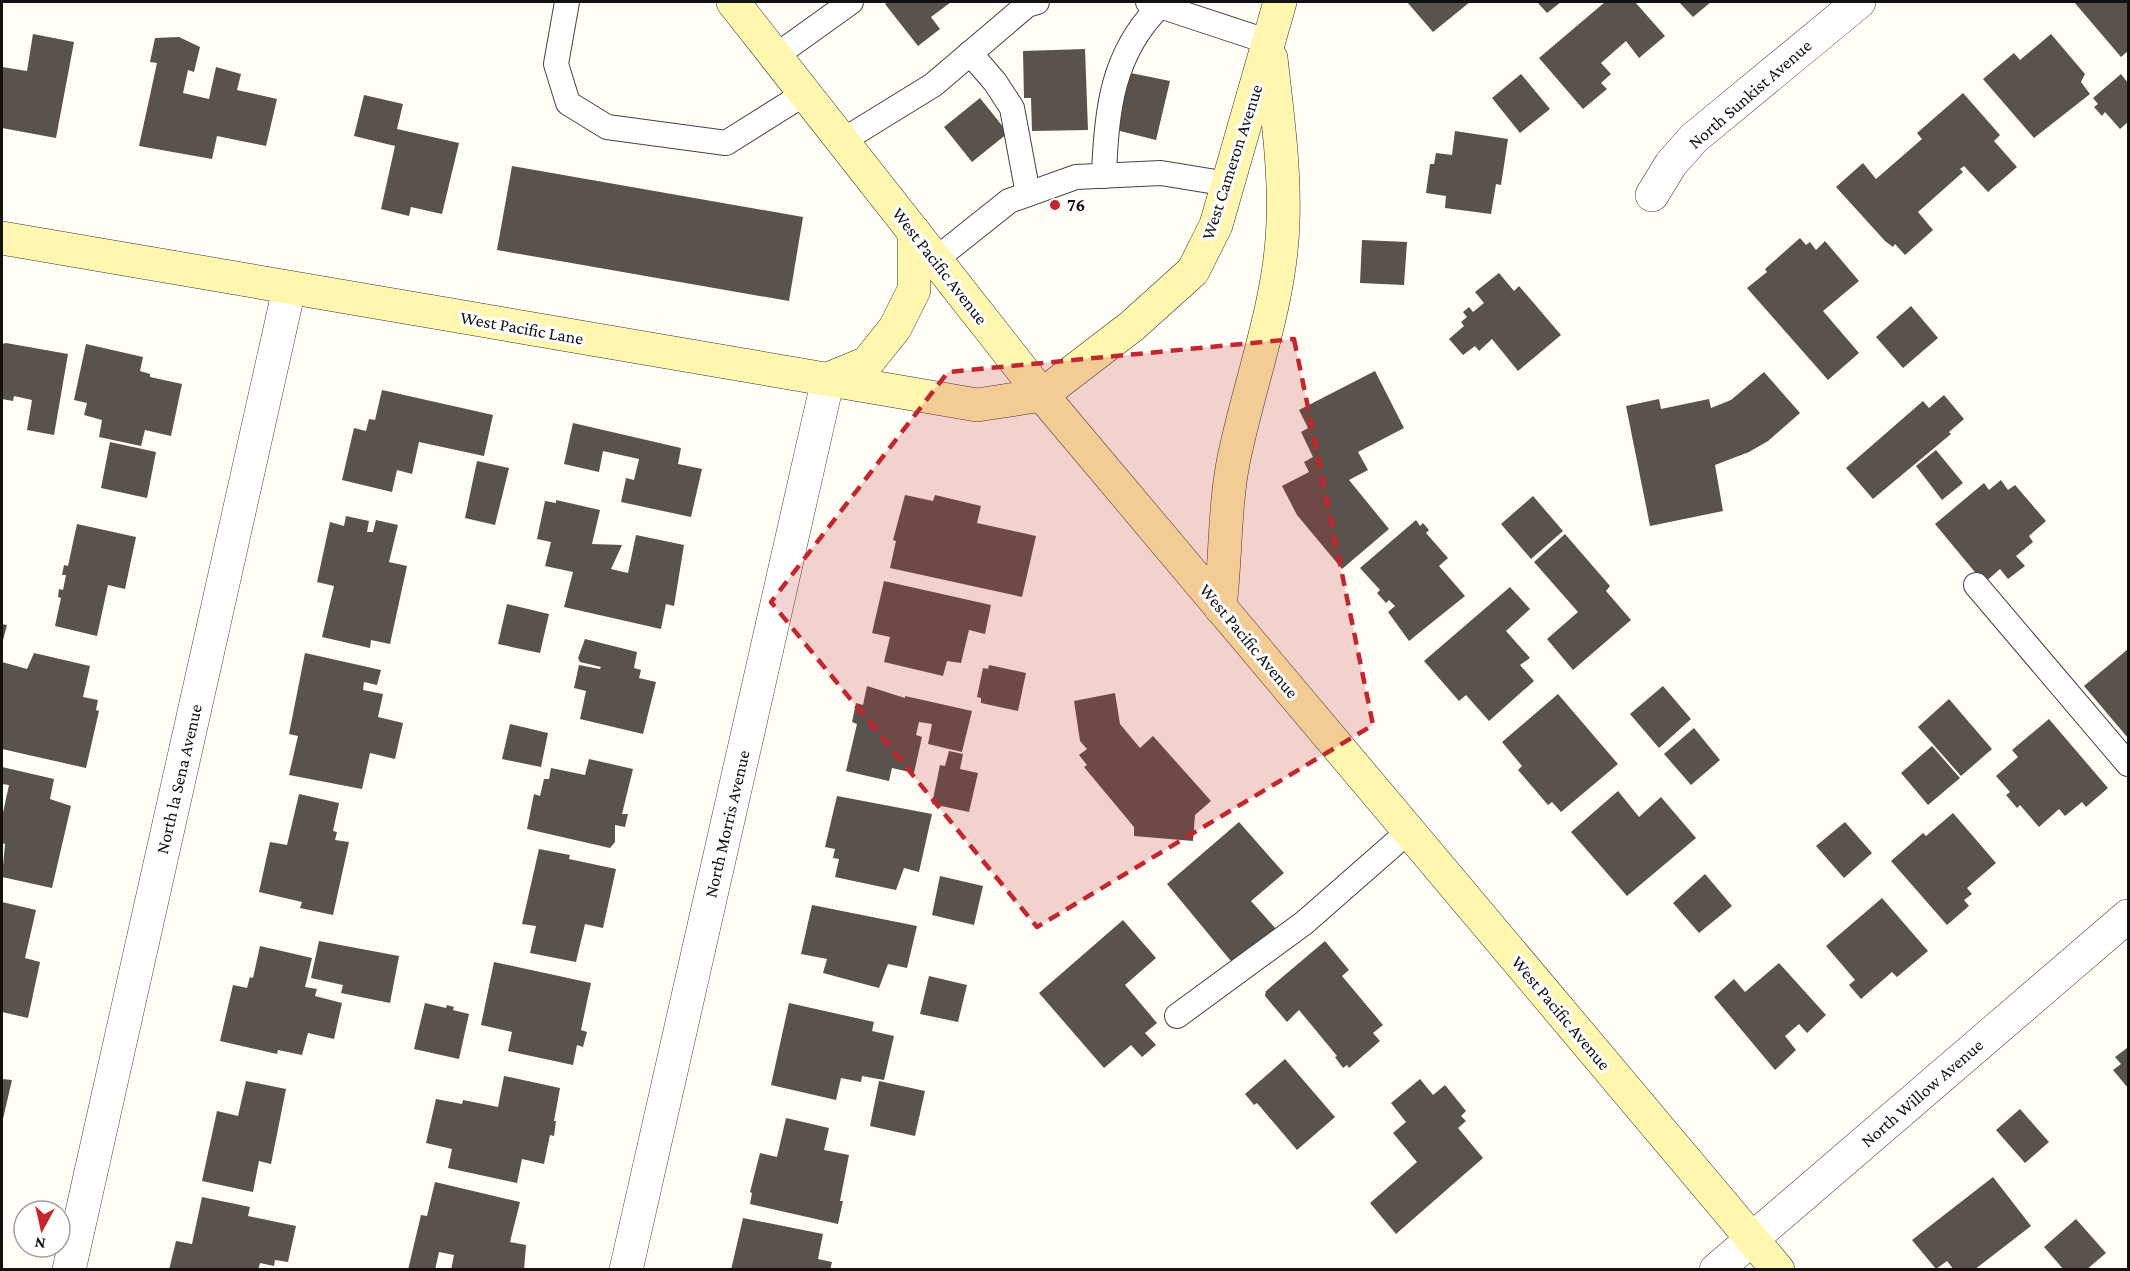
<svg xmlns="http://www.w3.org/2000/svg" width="2130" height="1271" font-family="'Crimson Pro',serif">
  <rect width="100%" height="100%" fill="#fffdf5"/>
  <!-- building -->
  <g fill="#5a524d">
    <polygon points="888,2 951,2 931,17 940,29 918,46 885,4"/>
    <polygon points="1407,2 1470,2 1433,32"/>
    <polygon points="1537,2 1561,2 1547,13"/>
    <polygon points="1605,2 1635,2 1665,36 1639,58 1626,41 1601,63 1611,74 1601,83 1607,89 1583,109 1539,58"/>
    <polygon points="1679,2 1711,2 1693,17"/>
    <polygon points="2074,2 2128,2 2128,51 2121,57"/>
    <polygon points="33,34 74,42 56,138 2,128 2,67 27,71"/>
    <polygon points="2051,34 2085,74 2081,82 2090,94 2034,138 1983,79 2014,53 2020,60"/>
    <polygon points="179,37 200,47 194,72 188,70 183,93 209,99 216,67 241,74 237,90 277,99 266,146 217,136 212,159 139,146 157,63 150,62 155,38"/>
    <polygon points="1085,49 1088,130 1032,131 1031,98 1024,98 1023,51"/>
    <polygon points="1126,72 1170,81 1156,140 1112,129"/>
    <polygon points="1521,74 1550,109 1520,133 1492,98"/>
    <polygon points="2121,74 2128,83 2128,122 2120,129 2105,112 2102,116 2094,107 2098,104 2093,98"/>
    <polygon points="1963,93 2000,135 1994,141 2017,167 1988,192 1964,166 1960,169 1963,172 1918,212 1933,230 1905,255 1895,244 1893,247 1885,241 1836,187 1863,163 1876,179 1922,139 1917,133"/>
    <polygon points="364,95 403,104 397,129 459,143 442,214 411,207 409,216 381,209 395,146 354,136"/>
    <polygon points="980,98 1008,133 972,162 944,127"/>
    <polygon points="1455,131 1508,139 1501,185 1496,184 1491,214 1445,208 1446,196 1426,193 1430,164 1434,164 1436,153 1452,155"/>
    <polygon points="512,166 803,217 789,301 497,250"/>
    <polygon points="1800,238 1806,245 1810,242 1816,250 1825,241 1859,281 1823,311 1859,353 1828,380 1747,288 1767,272 1765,269"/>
    <polygon points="1362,240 1407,242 1404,285 1360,283"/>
    <polygon points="1499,273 1514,291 1519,286 1561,335 1518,371 1492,339 1479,351 1475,346 1463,355 1449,339 1464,326 1461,322 1467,317 1463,312 1469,307 1473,312 1484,303 1475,292"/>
    <polygon points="1911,306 1938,338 1903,368 1876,337"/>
    <polygon points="6,343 68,354 54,435 27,430 32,400 14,396 13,401 2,399 2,344"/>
    <polygon points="86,344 143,357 140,371 150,374 150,377 182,384 171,436 145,430 141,446 99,437 102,420 84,415 87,403 74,400"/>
    <polygon points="1375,371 1404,428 1358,452 1368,470 1349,480 1389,529 1342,569 1297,515 1282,486 1309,472 1304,462 1313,457 1301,432 1308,428 1299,410"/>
    <polygon points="1764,372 1800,413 1768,441 1749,452 1715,465 1723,511 1650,526 1626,406 1659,399 1661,409 1709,399 1711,408 1731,400"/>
    <polygon points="382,390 493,415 484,456 419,442 412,474 397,470 392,492 342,480 354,428 366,431 369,419 375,420"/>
    <polygon points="1944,395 1964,419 1949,432 1951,434 1873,499 1846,468 1923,401 1929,408"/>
    <polygon points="573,423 681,448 678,464 702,469 691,517 621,502 626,478 634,480 639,459 603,451 599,472 564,464"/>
    <polygon points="110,442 156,452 147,498 101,488"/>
    <polygon points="1936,450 1963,483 1942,500 1916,466"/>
    <polygon points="477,461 509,468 495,525 465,518"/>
    <polygon points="2001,480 2008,490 2015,485 2046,521 2029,536 2033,542 2016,556 2025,566 2008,579 2000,569 1984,583 1935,524 1984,483 1989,490"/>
    <polygon points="905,495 933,501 935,495 981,506 977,523 1036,536 1022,597 890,568 896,541 893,540"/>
    <polygon points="1533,496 1563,531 1531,559 1501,524"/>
    <polygon points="556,500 600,510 592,544 622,545 611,569 628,573 636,535 684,545 674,606 666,604 661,629 564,607 573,572 545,566 551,542 537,539 545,501 556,503"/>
    <polygon points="346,516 369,521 367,532 373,532 376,520 398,525 389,562 407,566 390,644 371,640 370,648 322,637 334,586 317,582 330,522 344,526"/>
    <polygon points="1416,520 1420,526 1423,523 1429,530 1426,533 1448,558 1439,566 1465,596 1409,641 1388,612 1395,606 1389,600 1386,603 1377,593 1380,590 1360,568"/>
    <polygon points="77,524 136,537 125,589 108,585 97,636 55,626 61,598 58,597 59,589 63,590 66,575 62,575 64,565 68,566"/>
    <polygon points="1565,534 1610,586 1606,591 1631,620 1573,670 1547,639 1578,612 1534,562"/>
    <polygon points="884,581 991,605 985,634 969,630 961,663 947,661 943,676 884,662 890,637 872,633"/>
    <polygon points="1510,587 1530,609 1506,631 1530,658 1520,665 1534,681 1489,721 1466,695 1459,701 1424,661"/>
    <polygon points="507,604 549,614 540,653 498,644"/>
    <polygon points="2,624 7,625 2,644"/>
    <polygon points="585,639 637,652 634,668 641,670 639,678 656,682 643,734 580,719 586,691 574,688 579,665 600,669 601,667 580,662 578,658"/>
    <polygon points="2128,649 2128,738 2084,686"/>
    <polygon points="34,653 90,666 83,697 98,700 96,710 99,711 86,768 2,749 2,662 27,669"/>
    <polygon points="305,653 381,670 377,685 364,682 363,690 383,694 378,717 403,723 395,759 370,753 362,789 289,775 298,736 289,734"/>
    <polygon points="989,665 1026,673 1018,711 981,703 981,698 977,697 983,668 988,669"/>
    <polygon points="867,686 905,698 905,696 972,711 962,752 928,744 932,724 919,722 916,735 922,737 914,773 892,768 889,781 846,771 857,724 852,722 856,703 863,705"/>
    <polygon points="1663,686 1691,719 1659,748 1630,714"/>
    <polygon points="1115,693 1120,724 1140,748 1153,736 1211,801 1195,815 1193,841 1134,836 1134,827 1084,767 1087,765 1079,755 1087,749 1080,741 1074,701"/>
    <polygon points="1558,694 1618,764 1561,812 1552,802 1548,805 1518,770 1522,766 1502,742"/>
    <polygon points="1949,699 1992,749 1961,776 1918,727"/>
    <polygon points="2049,719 2108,788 2086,807 2082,802 2065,816 2059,809 2039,827 2020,805 2017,808 2006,795 2010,792 1996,776 2018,757 2012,750"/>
    <polygon points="510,724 548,733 541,767 502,759"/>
    <polygon points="1694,728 1720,760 1691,785 1664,754"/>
    <polygon points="1932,746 1960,778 1928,805 1901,773"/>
    <polygon points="949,751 963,754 960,769 978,773 969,812 932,804 940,765 945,766"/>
    <polygon points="589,759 633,769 622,814 628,814 625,827 615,825 615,842 610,848 527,829 534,794 540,796 544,779 549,779 551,768 585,775"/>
    <polygon points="2,767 54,779 50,799 71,806 52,888 2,877 5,844 2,843 2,817 9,785 2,784"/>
    <polygon points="1618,791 1639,817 1661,797 1696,838 1627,896 1571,832"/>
    <polygon points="299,794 339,803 333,831 337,832 335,840 349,842 333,915 300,908 302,902 259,892 270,842 287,845"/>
    <polygon points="837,796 932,814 919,872 904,868 896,890 835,877 839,859 833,858 835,849 825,847"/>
    <polygon points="1953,813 1996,863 1967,888 1972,894 1964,900 1969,906 1947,925 1891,861 1923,833 1926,836"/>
    <polygon points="1239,822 1284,873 1251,901 1277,930 1235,966 1167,884"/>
    <polygon points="1845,822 1872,853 1844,878 1816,846"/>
    <polygon points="539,849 570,855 569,859 616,869 603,928 585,924 576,962 530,953 536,926 522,924"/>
    <polygon points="1705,874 1732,906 1699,933 1673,903"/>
    <polygon points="940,876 983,886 974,925 932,915"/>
    <polygon points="1882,898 1928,951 1897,977 1892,972 1861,999 1849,985 1855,980 1826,946"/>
    <polygon points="2,902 36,910 25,958 40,962 28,1018 2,1012"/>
    <polygon points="812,905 917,926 907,968 888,964 879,988 823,973 827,959 801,954"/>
    <polygon points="1123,920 1156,958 1125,985 1157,1023 1145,1033 1156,1045 1142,1057 1131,1045 1104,1068 1039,993"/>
    <polygon points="319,941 399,956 390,1003 341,993 343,985 311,978"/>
    <polygon points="1325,941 1349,970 1342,976 1383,1025 1373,1033 1380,1041 1349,1068 1347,1065 1343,1068 1335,1057 1337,1056 1299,1010 1287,1022 1265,996 1266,991"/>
    <polygon points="260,946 312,958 305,987 317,989 315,996 342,1003 334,1039 308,1033 302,1055 278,1050 277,1054 220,1041 233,985 247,988 250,977 253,978"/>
    <polygon points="494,962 591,983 581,1030 587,1032 583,1047 577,1045 573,1065 508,1051 512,1032 481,1025"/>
    <polygon points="1779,963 1826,1015 1807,1033 1799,1024 1785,1036 1796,1050 1775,1070 1714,997 1734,979 1745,992"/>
    <polygon points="929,976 967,985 958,1022 920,1014"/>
    <polygon points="425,1003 446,1008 447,1005 454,1007 453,1010 469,1014 459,1059 414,1049"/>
    <polygon points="789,1003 874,1022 872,1031 894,1036 884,1080 862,1076 861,1082 841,1078 836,1100 771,1085"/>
    <polygon points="2127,1048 2128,1049 2128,1088 2113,1070 2121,1064 2115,1057"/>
    <polygon points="1285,1059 1335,1117 1297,1150 1257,1103 1254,1105 1245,1094"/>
    <polygon points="504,1076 560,1088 554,1121 556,1121 554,1136 550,1135 544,1164 522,1159 517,1183 448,1168 452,1149 426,1143 436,1099 462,1104 463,1100 498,1107"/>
    <polygon points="2,1079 12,1080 2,1123"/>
    <polygon points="1420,1079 1433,1095 1445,1085 1466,1111 1461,1116 1466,1121 1458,1128 1483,1158 1396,1234 1370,1203 1417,1162 1393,1133 1406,1122 1391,1103"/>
    <polygon points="246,1081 286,1089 271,1164 259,1161 253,1192 202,1181 217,1111 238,1116"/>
    <polygon points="879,1081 925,1091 915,1136 870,1126"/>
    <polygon points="2020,1109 2049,1142 2025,1163 1996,1130"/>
    <polygon points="786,1118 829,1128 824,1150 849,1155 840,1201 843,1201 838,1224 750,1204 752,1193 750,1192 760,1153 777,1157"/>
    <polygon points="1993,1177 2031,1226 1974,1270 1954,1270 1947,1261 1936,1269 1912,1240"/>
    <polygon points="435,1182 520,1202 510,1242 526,1245 524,1270 451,1270 454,1255 439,1252 435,1270 408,1270 421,1215 427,1216"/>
    <polygon points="202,1197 250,1207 248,1216 296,1226 288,1262 275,1260 274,1266 260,1263 258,1270 169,1270 176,1241 192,1244"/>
    <polygon points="743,1218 823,1234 818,1259 832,1262 830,1270 731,1270"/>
    <polygon points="2076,1219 2106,1253 2086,1270 2064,1270 2044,1247"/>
  </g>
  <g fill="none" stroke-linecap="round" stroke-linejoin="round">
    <defs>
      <g id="lane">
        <polyline points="567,2 556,64 568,103 607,127 726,143 804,94"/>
        <polyline points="1148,2 1269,42"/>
        <polyline points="970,53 995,82 1012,108 1028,194"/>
        <polyline points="777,55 851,2"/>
        <polyline points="842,141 933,85 1027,5 1037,2"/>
        <path d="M1104,176C1106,112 1112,53 1160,6"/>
        <polyline points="935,260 1009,201 1076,177 1161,173 1228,184"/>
        <polyline points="1976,585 2128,764"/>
        <polyline points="1177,1016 1304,923 1409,831"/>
      </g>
      <g id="street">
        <polyline points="1652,195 1671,164 1694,138 1859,2"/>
        <polyline points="69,1270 289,289"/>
        <polyline points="626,1270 828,379"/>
        <polyline points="1716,1270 2128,916"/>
      </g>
      <g id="secondary">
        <polyline points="733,2 1042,395 1778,1270"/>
        <polyline points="2,238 977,405 1042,395 1132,326 1193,271 1216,225 1280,2"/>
        <polyline points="828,379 867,363 895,328 914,290 914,232"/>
        <path d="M1220,607C1226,558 1224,507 1234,458C1250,381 1281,301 1283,222C1285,168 1277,112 1271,58"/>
      </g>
    </defs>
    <!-- lane casing -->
    <use href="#lane" stroke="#444" stroke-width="26"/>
    <!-- street casing -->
    <use href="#street" stroke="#444" stroke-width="34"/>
    <!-- secondary casing -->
    <use href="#secondary" stroke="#333" stroke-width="34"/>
    <!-- lane -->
    <use href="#lane" stroke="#fff" stroke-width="24"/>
    <!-- street -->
    <use href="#street" stroke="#fff" stroke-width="33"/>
    <!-- secondary -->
    <use href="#secondary" stroke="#fff6b0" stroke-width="33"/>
  </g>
  <!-- marked area -->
  <path fill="#c4262e" fill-opacity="0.2" stroke="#c4262e" stroke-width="4.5" stroke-dasharray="12 8" stroke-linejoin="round" d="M1294,339L1373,725L1037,927L771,602L948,372Z"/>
  <!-- markers -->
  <circle fill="#c4262e" stroke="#fff" stroke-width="2" cx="1055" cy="205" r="6"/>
  <g text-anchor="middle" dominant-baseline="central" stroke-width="6" stroke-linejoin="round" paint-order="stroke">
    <!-- street labels -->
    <g font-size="18" fill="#111" stroke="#fff">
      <text transform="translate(1750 94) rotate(-41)">North Sunkist Avenue</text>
      <text transform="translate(1232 162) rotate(-72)">West Cameron Avenue</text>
      <text transform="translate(940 266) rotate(52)">West Pacific Avenue</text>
      <text transform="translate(522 328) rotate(10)">West Pacific Lane</text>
      <text transform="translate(1249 641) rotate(50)">West Pacific Avenue</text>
      <text transform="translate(179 779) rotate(-77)">North la Sena Avenue</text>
      <text transform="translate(727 824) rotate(-77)">North Morris Avenue</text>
      <text transform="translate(1561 1013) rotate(50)">West Pacific Avenue</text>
      <text transform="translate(1922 1093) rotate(-41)">North Willow Avenue</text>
    </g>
    <!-- poi labels -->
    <g font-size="18" font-weight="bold" fill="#111" stroke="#fff" text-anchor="start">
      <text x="1067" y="205">76</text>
    </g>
  </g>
  <!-- border -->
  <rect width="2130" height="1271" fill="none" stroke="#111111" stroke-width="6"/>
  <!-- north arrow -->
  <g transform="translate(42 1229) rotate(188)"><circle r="28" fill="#ffffff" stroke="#a0a0a0" stroke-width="1.5"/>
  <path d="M0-4.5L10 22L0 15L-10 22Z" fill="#c4262e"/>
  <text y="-9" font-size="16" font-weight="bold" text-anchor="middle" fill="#111111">N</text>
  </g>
</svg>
